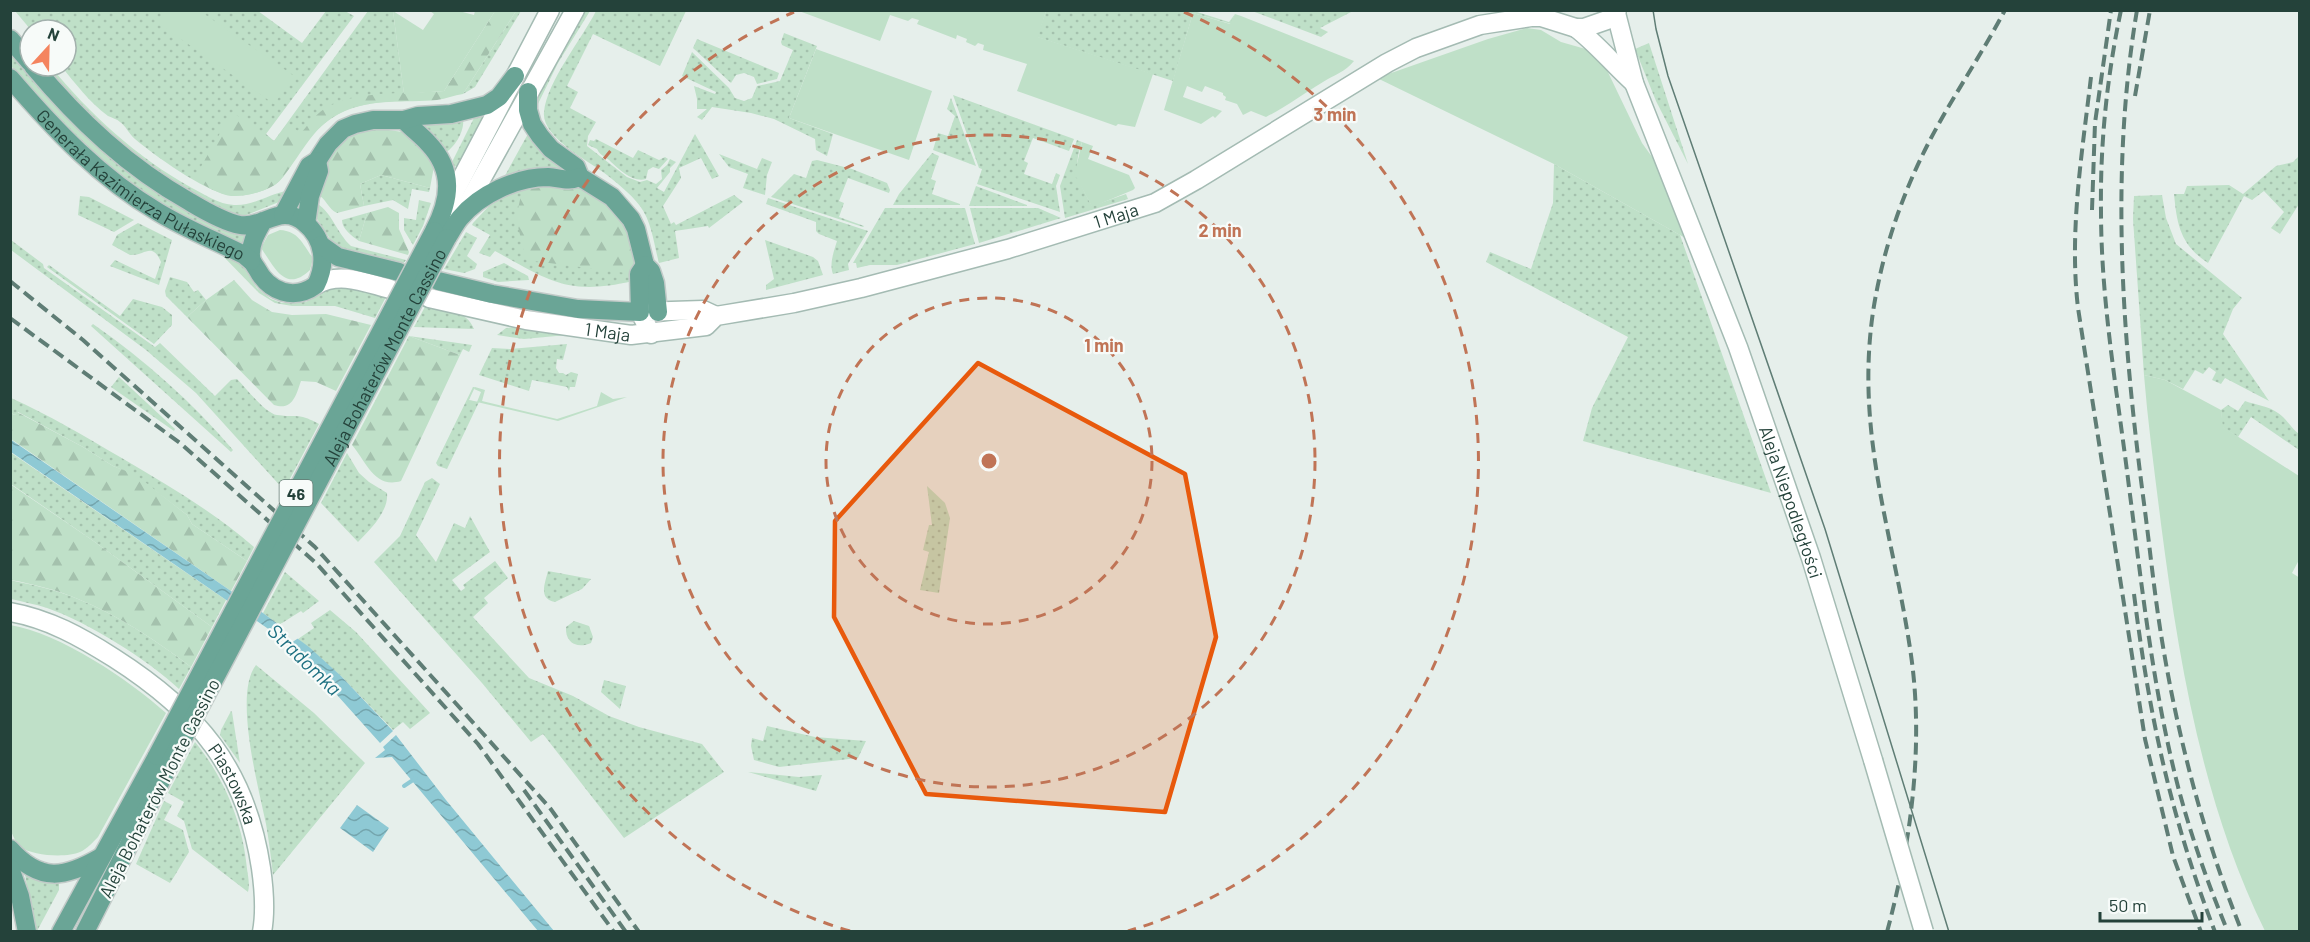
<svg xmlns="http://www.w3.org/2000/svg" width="2310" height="942" font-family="Barlow,sans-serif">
  <defs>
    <pattern id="grass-dots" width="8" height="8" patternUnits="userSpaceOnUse" patternTransform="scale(1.5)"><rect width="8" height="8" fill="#bfe0c8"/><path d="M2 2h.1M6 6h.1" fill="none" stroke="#a4c1ad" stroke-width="1.8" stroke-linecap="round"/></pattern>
    <pattern id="forest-firs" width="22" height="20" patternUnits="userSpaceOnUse" patternTransform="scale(1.5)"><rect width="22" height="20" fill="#bfe0c8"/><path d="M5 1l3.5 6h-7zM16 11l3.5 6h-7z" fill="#a4c1ad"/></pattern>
    <pattern id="water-waves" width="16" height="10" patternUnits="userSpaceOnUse" patternTransform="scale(1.5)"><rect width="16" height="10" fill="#8ec9d4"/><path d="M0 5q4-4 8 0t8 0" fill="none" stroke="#74a5ad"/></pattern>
  </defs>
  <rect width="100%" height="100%" fill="#e6efeb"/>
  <!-- grass -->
  <g fill="url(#grass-dots)">
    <path d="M15,11H258L302,43L326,11H345L354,16L266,134L274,141L368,11H393L405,101C357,102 328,110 300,151C293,161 286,177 276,184C265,192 241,198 228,195C203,190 155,156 135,139C129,134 126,126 120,122C117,119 112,118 108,116C90,103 75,83 61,66H66V30H31Z"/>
    <polygon points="516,11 521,11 475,87 463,94"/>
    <path d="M584,11H590L558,63L535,110C537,81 568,36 584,11Z"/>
    <path d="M596,11H686L660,66L593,34L567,86L578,92L570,108L596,122L588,136L587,146L627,177L640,182L647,180L656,184L662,179L661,170L667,165L670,159L676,162L670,168V172L657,188L664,192L695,134L719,176L712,179L701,158L679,168L681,178L663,206L671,224L674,222L676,225L734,195L743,202L709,228L708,226L675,231L679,258L659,263C654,245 652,222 640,206C630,193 616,182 603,172C586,160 541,136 544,112C547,81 582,39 596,11Z"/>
    <polygon points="1046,11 1194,11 1229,22 1235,14 1231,24 1193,13 1173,81 1037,37"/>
    <polygon points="1252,11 1353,11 1320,28 1328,32 1321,37"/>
    <polygon points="784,33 817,46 789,118 833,134 827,156 816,150 815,139 774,119 751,113 712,107 702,120 697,117 707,109 697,109 697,99 694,86 715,94 716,92 682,76 692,52 729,88 735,98 744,101 752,98 757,86 780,81 793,50 782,45 781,42"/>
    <polygon points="697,39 779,73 777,79 757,84 754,77 744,73 736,75 731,83 693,48"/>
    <polygon points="1649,43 1688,164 1656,101 1635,49"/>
    <path d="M10,51C36,82 61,113 90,140C131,178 195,214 246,236L244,245C146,209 77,144 11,66Z"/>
    <path d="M43,66H50C91,115 136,157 192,188C206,195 218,204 234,205C253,206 269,194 287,191L284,200L244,216H237L207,203L162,177L117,143Z"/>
    <polygon points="953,95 1074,139 1069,151 1033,138 1024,161 1028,163 1024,174 1052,184 1056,173 1060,175 1056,186 1060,212 977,184 982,169 979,168"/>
    <polygon points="951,98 976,166 933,150 938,133 948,136 955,116 947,109"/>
    <polygon points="476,114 485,114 458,166 452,167 451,164"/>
    <path d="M463,119C465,131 454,149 443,154L412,121Z"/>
    <polygon points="529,132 575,172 502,181"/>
    <path d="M596,139L633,158L638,150L659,160L665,157L668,159L659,169L653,167L648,170L646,179C633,183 620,170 611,162C607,157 601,157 597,149L588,145L590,140L594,141Z"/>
    <path d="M1077,140L1082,142C1072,170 1079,182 1092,206L1126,194L1128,199L1065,218L1060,186Z"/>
    <polygon points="932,153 939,156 931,179 936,181 932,194 960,204 960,205 893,205 899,194"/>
    <polygon points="719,154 757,169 762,158 772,162 767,175 765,195 743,188 748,174 729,167"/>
    <path d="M2299,156V204L2280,234L2271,228L2284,212L2264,191L2252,200L2244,196L2208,263C2181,245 2177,226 2174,194H2184L2187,186L2229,185L2243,194L2276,166L2293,162Z"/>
    <polygon points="817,160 852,169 887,183 890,190 889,193 848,178 839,201 844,203 839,217 864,226 863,227 771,197 794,174 806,178 812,161"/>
    <polygon points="1554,164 1680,235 1771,493 1583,441 1592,408 1628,337 1486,262 1490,252 1531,269 1553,203"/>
    <polygon points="381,175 430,188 429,192 412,189 408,209 393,200 364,206 360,184"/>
    <path d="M523,186L634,274L633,281C568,296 550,281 495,251L490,257L479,253L490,235L472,225L473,223L490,205L505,197L503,192Z"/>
    <polygon points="976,186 1027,205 1027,206 969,206"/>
    <polygon points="2162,195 2166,218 2176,244 2242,298 2233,309 2223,334 2269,401 2225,378 2221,384 2212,380 2216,372 2209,367 2203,374 2195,370 2183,389 2165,380 2144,375 2133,219 2134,196"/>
    <polygon points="80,196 89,197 134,220 114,232 78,215"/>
    <path d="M768,198L868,231L848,264L849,270L833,274C829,264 834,251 837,241L819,234L816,231V222L766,204Z"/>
    <polygon points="419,200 431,203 423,226 413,245 404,230 404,218 416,220"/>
    <path d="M314,202C331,209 337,234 351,246L406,260L402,265L345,251L334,245L317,219Z"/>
    <polygon points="885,208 965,208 975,244 897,265 870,265 857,268 856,263 853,263"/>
    <polygon points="970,208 1038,208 1061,218 979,243"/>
    <path d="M367,213L359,241C352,236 342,229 342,220Z"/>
    <path d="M138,223L172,240L159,285L110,266L115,260L155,279L161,262C152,241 145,256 130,255L112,245L117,235Z"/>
    <polygon points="466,232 477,238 467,256 477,264 475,269 464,273 444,269"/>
    <polygon points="189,239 241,263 257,288 271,299 282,303 306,302 333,287 348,287 387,295 375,318 335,306 292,306 275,303 259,293 222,255"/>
    <path d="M11,240L43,264L44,268L155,347L160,343L215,396L231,380L237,379C246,388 265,413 277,415C298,418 297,412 319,424L284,490L196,393L146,350L11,250Z"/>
    <polygon points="765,240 813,257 818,261 823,275 766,290 766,285 774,279"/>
    <polygon points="504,263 528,276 529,280 498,282 483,277 483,272"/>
    <polygon points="49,265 120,316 133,299 162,307 172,315 172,325 154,344 47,267"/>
    <polygon points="170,277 187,282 194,292 198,290 206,300 187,317 166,296 165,291"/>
    <path d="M426,305C443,309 467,310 474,329L414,327Z"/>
    <path d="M93,324C146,361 192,402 233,450L231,452L91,326Z"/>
    <polygon points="517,327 567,335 524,339 497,335 506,328"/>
    <polygon points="409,336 472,345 469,352 463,349 460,355"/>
    <polygon points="567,344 563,360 557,359 556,368 559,373 563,373 566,375 571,372 578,374 575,387 570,387 569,391 567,387 532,380 529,391 479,375 492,348 510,349"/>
    <polygon points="119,377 175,429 174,431 111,387"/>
    <polygon points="473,387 475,387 469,400 479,402 447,469 438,466 436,463"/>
    <path d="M11,398C49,415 84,436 120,457C166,484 214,512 254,547L247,561L192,524L187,515L136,476L113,466L83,447L18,412L15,415L11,413Z"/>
    <path d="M2245,401C2256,405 2269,406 2278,413C2286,418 2291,428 2299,434V450L2251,417L2238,437L2222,427L2221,410L2228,405L2238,411Z"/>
    <polygon points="10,452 226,600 212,627 92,540 11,484"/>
    <path d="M347,453L359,473L369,482L387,493C389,511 370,530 358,542L321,503Z"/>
    <polygon points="432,478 440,484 416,535 436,562 454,523 465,528 470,516 490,552 452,580 461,591 465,588 463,585 495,561 508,578 484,598 488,603 473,617 529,678 573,696 609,716 639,727 702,744 724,772 624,838 543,734 531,742 482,683 374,562 400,536 425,482"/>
    <polygon points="927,486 945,503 950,518 939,593 920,590 929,552 923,550 929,525 932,525"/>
    <path d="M548,571L591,579L582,589L555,602C538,599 545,583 548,571Z"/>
    <polygon points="285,572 319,601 303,613 301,611 279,625 263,613"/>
    <path d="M10,580C33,585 57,590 78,599C118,615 157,641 191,667L179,689C148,660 88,622 47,608C35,604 23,602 11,599Z"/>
    <polygon points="330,610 356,632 430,713 410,729 403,722 393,730 341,676 298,639 314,628 311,623"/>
    <path d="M574,621L589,626L593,637L591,643C577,649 565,643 566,627Z"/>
    <path d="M256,665L314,713L365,763L273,875C271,858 269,841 266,824C259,789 233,694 256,665Z"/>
    <polygon points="604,680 626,686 620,709 601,692"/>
    <polygon points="231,711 232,712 240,763 220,735 221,730"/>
    <polygon points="767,726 815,737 866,741 858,758 779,767 754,760 751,746 752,738 763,741"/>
    <path d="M195,742C224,777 243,823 247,869C248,876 250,885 248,892L192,849L184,821L177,816L184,802L168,793Z"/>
    <polygon points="748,772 799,777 822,775 816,791"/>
    <path d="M164,801L172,805L164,820L183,830L189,852C182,863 176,874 170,883L136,864Z"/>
    <polygon points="25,874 59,881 59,890 37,931 34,931"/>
  </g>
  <!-- forest -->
  <g fill="url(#forest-firs)">
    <path d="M495,11H516L463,94C454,95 446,99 437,100C405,103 372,98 342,112C310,127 301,158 278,182C270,191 238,199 226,195C215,192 204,185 194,179L232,112L274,141L287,124L301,133C308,125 315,115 324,109C354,90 408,94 444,91Z"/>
    <path d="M374,128L403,132L435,161L430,188L381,175L360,184L364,206L337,213C328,209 326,198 316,193C330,157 332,139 374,128Z"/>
    <path d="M523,186C538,186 556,184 571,186C612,194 637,233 634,274L526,260L516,218Z"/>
    <polygon points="388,207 399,213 399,229 409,252 408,255 359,241 367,213"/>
    <path d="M234,280L252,300L272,312L292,315L326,314L371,325L336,391L316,382L301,381C296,395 293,411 274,405L187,317L206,300Z"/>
    <path d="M409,336L460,355L401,481C374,489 366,461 352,445Z"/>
    <polygon points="17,412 83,447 113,466 136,475 187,515 192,524 247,561 231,591 11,439 10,413 15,415"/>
    <path d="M10,484L92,540L212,627L191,667C157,641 118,615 78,599C57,590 33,584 11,580Z"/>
  </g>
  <!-- green -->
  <g fill="#bfe0c8">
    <polygon points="167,11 200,11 294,76 274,104 158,23"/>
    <polygon points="393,11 423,30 434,14 430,11 459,11 474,15 475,11 495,11 444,91 404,94"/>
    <polygon points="799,11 1046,11 1038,37 1153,74 1135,127 1118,124 1116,126 1017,91 1027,64 983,50 984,45 978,43 975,46 966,42 967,39 957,35 956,39 917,24 919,20 912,18 908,21 890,15 880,41"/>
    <path d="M1193,13L1230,24L1235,14L1241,16L1354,61C1345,72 1334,75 1323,82C1303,94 1286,107 1266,117L1251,111L1243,115L1237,104L1225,100L1226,97L1223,95V93L1205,86L1202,92L1187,86L1183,97L1222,111L1215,118L1213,116L1201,124L1164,110Z"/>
    <polygon points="1527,28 1541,30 1561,42 1589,50 1604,64 1642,143 1655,161 1687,239 1554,164 1377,78 1488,39"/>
    <polygon points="816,49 932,91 909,160 789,118"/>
    <polygon points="1082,142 1093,146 1088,159 1129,175 1135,188 1133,190 1092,207 1077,178 1074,177"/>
    <path d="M280,230C299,231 303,245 313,258L310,270C285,294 274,266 261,248L268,235Z"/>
    <path d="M2144,375L2165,380L2221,410L2223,427L2299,476V560L2292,573L2300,578L2299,931H2265C2203,805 2179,663 2161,524C2155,475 2148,425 2144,375Z"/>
    <polygon points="475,387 485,390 482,401 557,419 597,406 601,392 613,399 627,397 558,421 477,402 481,392 474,389"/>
    <path d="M10,625C60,633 129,680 166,713L98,837C93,842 87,849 80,852C67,858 32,856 21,847C16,843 13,836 11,831Z"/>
  </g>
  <!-- water -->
  <g fill="url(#water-waves)">
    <polygon points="10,439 263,613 309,647 341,676 393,731 380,743 329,686 280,637 11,452"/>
    <polygon points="396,735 446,800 554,931 538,931 392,757 375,758 385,750 383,747"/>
    <polygon points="357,805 389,828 373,852 340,828"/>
  </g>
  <!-- pier -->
  <polygon fill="#e6efeb" points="282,623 300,637 285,647 268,632"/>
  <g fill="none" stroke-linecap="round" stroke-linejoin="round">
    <!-- stream -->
    <polyline stroke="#8ec9d4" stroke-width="4" points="404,786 416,778"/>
    <defs>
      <g id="secondary">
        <path id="s1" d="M1616,13L1634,83L1738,347L1811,558L1873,760"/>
        <path d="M1576,28C1597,44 1614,65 1634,83"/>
        <polyline points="445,210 550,10"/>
        <polyline points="461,216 575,10"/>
        <path d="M316,285C340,271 366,283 390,289"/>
        <path id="s2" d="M429,298L526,320L631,335L706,326L716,316L794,303L861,288L1008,249L1155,203L1196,180L1387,63L1416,48L1480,25L1531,17H1541L1576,28H1584L1607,20L1617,10"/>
        <polyline points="651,334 640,312 703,310 716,316"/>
        <path id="s3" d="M10,612C49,619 81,637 114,658C197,711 246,768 261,868C264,889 266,911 262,932"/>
      </g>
      <g id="primary">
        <polyline points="10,39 30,62"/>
        <path d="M33,66C79,121 128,167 190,202C205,211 224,222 240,225C264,229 280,202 305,223C324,239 327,263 316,285C294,301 269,292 257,269C254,264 251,262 251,256C250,243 257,232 263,221"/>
        <path id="s4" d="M10,78C54,129 100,178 158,212C186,229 216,241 244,255L251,261"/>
        <polyline points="528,92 528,110 532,124 540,136 551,149 576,167 580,177 612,197 631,219 636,229 645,265 651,271 655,283 658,312"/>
        <path d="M404,120C412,129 421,135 428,143C455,171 450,200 434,231"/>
        <polyline points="283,215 309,166 317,161 328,144 343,129 355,124 373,120 404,120 418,116 451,114 487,105 499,97 515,76"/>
        <polyline points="306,224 310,196 319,171 317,161"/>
        <path d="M447,238C451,232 455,224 460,218C480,194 517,177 548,177C561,178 568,182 580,177"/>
        <polyline points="321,245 338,257 399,272"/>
        <polyline points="438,281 492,294 578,309 640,312 639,274 645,265"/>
        <path d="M10,849C40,883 65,878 101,857"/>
        <polyline points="10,868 20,896 27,932"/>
        <polyline points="61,932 157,756"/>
        <polyline points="85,932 170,763"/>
      </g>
    </defs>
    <!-- secondary casing -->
    <use href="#secondary" stroke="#a4bbb3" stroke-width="21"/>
    <!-- primary casing -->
    <use href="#primary" stroke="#c2cac8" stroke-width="21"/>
    <!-- secondary -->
    <use href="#secondary" stroke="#fff" stroke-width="18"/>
    <!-- primary -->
    <use href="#primary" stroke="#6aa596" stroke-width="18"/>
    <!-- tram -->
    <polyline stroke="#5f7d75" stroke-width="1.5" points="1653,10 1656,29 1668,76 1825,529 1949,932"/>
    <!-- rail -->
    <g stroke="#5f7d75" stroke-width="4" stroke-dasharray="12 6" stroke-linecap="butt">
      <path d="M2121,10C2107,76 2100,144 2101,211C2101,304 2118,396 2129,487C2141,579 2151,672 2172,762C2185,819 2205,877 2228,932"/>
      <path d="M2137,10C2109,176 2123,346 2145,511C2150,550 2154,589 2160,628C2176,731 2203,835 2242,932"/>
      <path d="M2091,77C2082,154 2069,231 2078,308L2145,739L2173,856L2201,932"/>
      <polyline points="2135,96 2150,10"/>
      <polyline points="2092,210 2095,123 2111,10"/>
      <polyline points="10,281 83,340 315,547 550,808 639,932"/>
      <polyline points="10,318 180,443 316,563 478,744 614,932"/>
      <path d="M2134,594C2149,715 2171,818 2215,932"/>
      <polyline points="524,790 626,932"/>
      <path d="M1887,932C1911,843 1924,746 1911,655C1894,536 1855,436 1873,312C1883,247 1905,185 1937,127C1959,87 1984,50 2005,10"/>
    </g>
    <defs>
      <polyline id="secondary-bridge" points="1873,760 1924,932"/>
      <g id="primary-bridge">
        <polyline points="157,756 434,231"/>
        <path id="s5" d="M170,763L447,238"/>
      </g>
    </defs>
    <!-- secondary-bridge casing -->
    <use href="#secondary-bridge" stroke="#a4bbb3" stroke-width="21" stroke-linecap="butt"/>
    <!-- primary-bridge casing -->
    <use href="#primary-bridge" stroke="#c2cac8" stroke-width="21" stroke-linecap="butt"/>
    <!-- secondary-bridge -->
    <use href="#secondary-bridge" stroke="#fff" stroke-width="18"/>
    <!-- primary-bridge -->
    <use href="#primary-bridge" stroke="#6aa596" stroke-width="18"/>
  </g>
  <!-- marked area -->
  <path fill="#e8590c" fill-opacity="0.2" stroke="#e8590c" stroke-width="4.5" stroke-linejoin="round" d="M978,363L1185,474L1216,637L1165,812L926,794L834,617L835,521Z"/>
  <!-- distance rings -->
  <g fill="none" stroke="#c07456" stroke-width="3" stroke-dasharray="10 8">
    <circle cx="989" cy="461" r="163"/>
    <circle cx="989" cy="461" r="326"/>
    <path d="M850 931A490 490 0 0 1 794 12M1184 12A490 490 0 0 1 1128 931"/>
  </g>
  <g text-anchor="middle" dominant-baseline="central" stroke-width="4.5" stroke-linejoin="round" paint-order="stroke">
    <!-- shield labels -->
    <rect fill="#f7fbf9" stroke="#637a73" stroke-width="1.5" x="279.5" y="480" width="33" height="26" rx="4.5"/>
    <g font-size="16" font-weight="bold" fill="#24423a">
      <text x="296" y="493">46</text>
    </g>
    <!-- street labels -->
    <g font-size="18" fill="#24423a" stroke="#f7fbf9">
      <text stroke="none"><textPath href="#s4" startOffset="171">Generała Kazimierza Pułaskiego</textPath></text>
      <text stroke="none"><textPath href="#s2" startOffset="708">1 Maja</textPath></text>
      <text stroke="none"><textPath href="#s2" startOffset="182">1 Maja</textPath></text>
      <text stroke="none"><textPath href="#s5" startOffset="459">Aleja Bohaterów Monte Cassino</textPath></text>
      <text stroke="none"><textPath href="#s1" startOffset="520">Aleja Niepodległości</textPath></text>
      <text stroke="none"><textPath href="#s3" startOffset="291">Piastowska</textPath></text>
      <text transform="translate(159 788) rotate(-63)">Aleja Bohaterów Monte Cassino</text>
    </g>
    <!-- water labels -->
    <g font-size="20" font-style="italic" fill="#1c6f80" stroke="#f7fbf9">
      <text transform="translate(305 659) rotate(44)">Stradomka</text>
    </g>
  </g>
  <circle cx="989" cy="461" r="9" fill="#c07456" stroke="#f7fbf9" stroke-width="3"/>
  <g font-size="18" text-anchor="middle" font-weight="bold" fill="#c07456" stroke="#f7fbf9" stroke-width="4.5" stroke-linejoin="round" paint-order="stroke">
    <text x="1335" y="121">3 min</text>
    <text x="1220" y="237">2 min</text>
    <text x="1104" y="352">1 min</text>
  </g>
  <!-- border -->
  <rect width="2310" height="942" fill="none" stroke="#24423a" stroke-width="24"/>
  <!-- north arrow -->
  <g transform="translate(48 48) rotate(22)"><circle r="28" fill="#f7fbf9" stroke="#a3b1ad" stroke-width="1.5"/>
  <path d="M0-4.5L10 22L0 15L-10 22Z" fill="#f4845f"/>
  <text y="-9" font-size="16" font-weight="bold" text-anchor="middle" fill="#24423a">N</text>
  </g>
  <!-- scale -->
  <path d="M2100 912v9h102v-9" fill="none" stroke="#24423a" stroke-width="3"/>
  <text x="2109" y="912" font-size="18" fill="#24423a" stroke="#f7fbf9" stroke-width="4.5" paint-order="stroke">50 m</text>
</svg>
